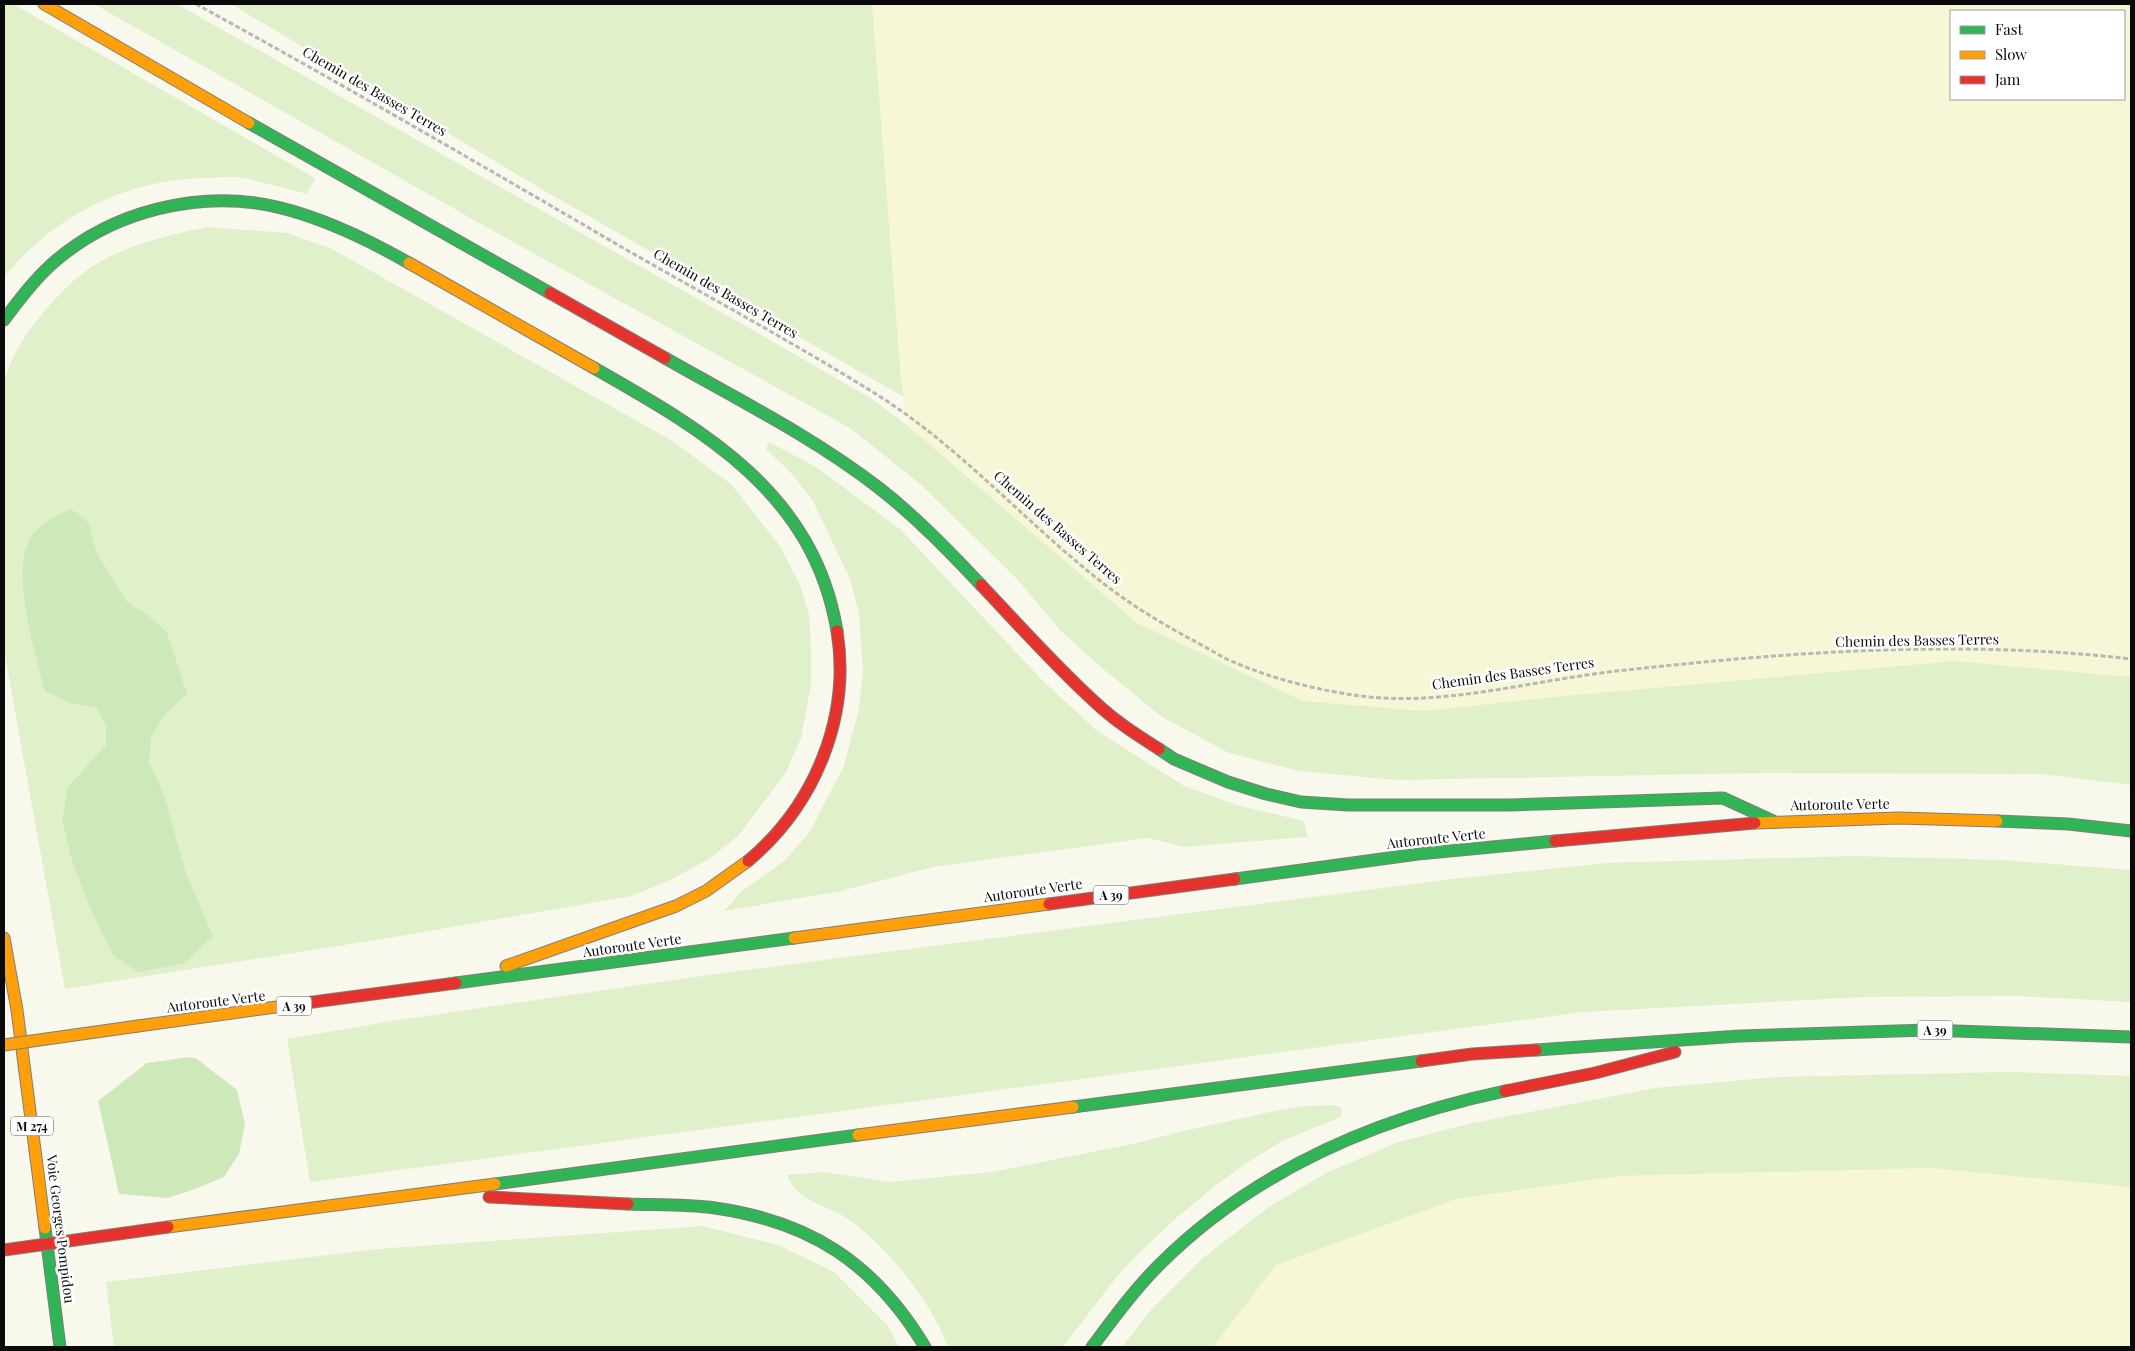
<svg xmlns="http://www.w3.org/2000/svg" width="2135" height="1351" font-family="'Playfair Display',serif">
  <rect width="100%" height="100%" fill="#f9f8ed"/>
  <!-- farmland -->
  <g fill="#f7f7d8" fill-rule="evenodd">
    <path d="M872,4H2131V677L1955,661L1564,696L1424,711L1303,701L1137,623L909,427L901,380ZM1951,11H2124V99H1951Z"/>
    <polygon points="1929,1168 2131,1187 2131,1347 1213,1347 1276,1265 1456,1199 1620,1176"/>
  </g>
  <!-- green -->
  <g fill="#dff0cb">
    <path d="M4,4H13L315,178L307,194C284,188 260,181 236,177C226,176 213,178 202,178C123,181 54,216 4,277Z"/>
    <polygon points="94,4 177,4 763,336 872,399 909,427 1137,623 1303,701 1424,711 1564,696 1955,661 2131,677 2131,785 2041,774 1758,773 1397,780 1299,771 1229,753 1162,717 1102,668 1061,631 1016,578 919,483 850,428 504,237"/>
    <polygon points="231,4 872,4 901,380 904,397 538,187"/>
    <path d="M207,227L287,233L332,249L671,440L731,484L780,546L800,585L809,615L811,649V685L801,738L785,774L738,836L709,859L672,879L632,896L382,939L65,989L4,650V383C10,358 25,334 42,314C56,298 69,283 86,271C117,247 169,235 207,227Z"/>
    <polygon points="769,442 816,467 900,529 1042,680 1096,730 1184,786 1240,806 1304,821 1307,837 1184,847 1148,838 933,867 841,891 724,911 742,891 784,861 809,833 844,766 859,709 863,672 859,613 850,579 813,501 792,474 766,449"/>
    <polygon points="1853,856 2003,860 2131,870 2131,1002 2018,996 1863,997 1583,1012 310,1182 287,1039 398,1020 730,972 1461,878 1607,863"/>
    <polygon points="2008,1072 2131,1076 2131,1187 1929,1168 1620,1176 1456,1199 1276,1265 1213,1347 1122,1347 1152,1309 1203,1258 1269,1207 1328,1172 1399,1142 1468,1124 1655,1088 1776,1077"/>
    <path d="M1336,1105L1342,1109L1341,1117L1282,1141L1245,1164L1211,1189L1175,1219L1136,1256L1118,1275L1063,1347H948C931,1302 892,1253 854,1223C830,1204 799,1205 787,1175L824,1172L889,1182L992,1172L1132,1144L1179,1132L1270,1112L1303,1106Z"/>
    <polygon points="703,1226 778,1245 834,1272 888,1326 899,1347 114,1347 106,1282 377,1249"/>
  </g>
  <!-- forest -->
  <g fill="#cee9b9">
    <path d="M71,509L89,523L96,552L127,602L149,616L167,633L187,694L165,714L151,737L149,762L164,795L186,873L213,936L183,964L138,972L113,955L91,910L73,863L62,821L68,787L106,745V725L96,707L69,703L45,691C36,655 6,562 35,532C44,522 59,515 71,509Z"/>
    <polygon points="190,1057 197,1059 237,1090 245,1124 239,1154 224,1177 198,1188 168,1198 119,1194 98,1101 147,1063"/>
  </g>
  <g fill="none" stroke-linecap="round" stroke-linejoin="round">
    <defs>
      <g id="fast">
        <polyline points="249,123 550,293"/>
        <path d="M4,320C19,300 34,280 53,263C112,211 200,189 277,207C324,218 367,239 409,263"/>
        <path d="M665,358C737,399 813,437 879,488C916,517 949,551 981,585"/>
        <path d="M594,368C705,431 814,493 837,631"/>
        <polyline points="1159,749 1174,759 1228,782 1266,794 1301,802 1348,805 1509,805 1723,798 1773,821"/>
        <polyline points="1997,821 2068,824 2131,831"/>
        <polyline points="1235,879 1418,854 1555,841"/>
        <polyline points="456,983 794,938"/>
        <polyline points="1536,1050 1740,1036 1928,1030 2131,1037"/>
        <polyline points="1073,1107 1421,1061"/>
        <polyline points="495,1184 858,1135"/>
        <path d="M628,1204C657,1205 687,1204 715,1208C812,1222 875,1264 925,1347"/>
        <polyline points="45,1228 60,1347"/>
        <path d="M1092,1347C1113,1319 1134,1290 1159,1265C1253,1171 1377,1118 1505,1091"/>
      </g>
      <g id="slow">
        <polyline points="44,4 249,123"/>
        <polyline points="409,263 594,368"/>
        <polyline points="1755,823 1899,818 1997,821"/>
        <polyline points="4,938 17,1010 45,1228"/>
        <polyline points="794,938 1049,904"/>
        <polyline points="506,966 676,906 706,891 748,861"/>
        <polyline points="138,1026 298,1004"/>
        <polyline points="858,1135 1073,1107"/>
        <polyline points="168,1227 495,1184"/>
      </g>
      <g id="jam">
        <polyline points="550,293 665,358"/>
        <path d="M981,585C1019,625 1056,667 1096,703C1115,721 1137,735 1159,749"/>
        <polyline points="1555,841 1755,823"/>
        <path d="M748,861C815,805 851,717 837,631"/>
        <polyline points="1049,904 1235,879"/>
        <polyline points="298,1004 456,983"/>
        <polyline points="1421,1061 1472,1054 1536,1050"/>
        <polyline points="1505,1091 1595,1073 1675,1052"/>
        <polyline points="489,1197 628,1204"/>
      </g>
    </defs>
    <!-- fast casing -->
    <use href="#fast" stroke="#7f7e7a" stroke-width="13"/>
    <!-- slow casing -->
    <use href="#slow" stroke="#7f7e7a" stroke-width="13"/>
    <!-- jam casing -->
    <use href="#jam" stroke="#7f7e7a" stroke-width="13"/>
    <!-- path -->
    <path stroke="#b7b7b5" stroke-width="3" stroke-dasharray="5 2.5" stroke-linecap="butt" d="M196,4C340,83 483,166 625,249C709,297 794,343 876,394C959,446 1023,520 1099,580C1129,604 1164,625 1198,643C1211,650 1223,658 1236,663C1273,679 1321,691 1361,696C1442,707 1535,680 1617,671C1787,652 1960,639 2131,659"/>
    <!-- fast -->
    <use href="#fast" stroke="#30b455" stroke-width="11"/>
    <!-- slow -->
    <use href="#slow" stroke="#ff9f0a" stroke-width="11"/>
    <!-- jam -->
    <use href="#jam" stroke="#e5322d" stroke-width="11"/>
    <defs>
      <polyline id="slow-bridge" points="4,1045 138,1026"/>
      <polyline id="jam-bridge" points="4,1250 168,1227"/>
    </defs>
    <!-- slow-bridge casing -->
    <use href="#slow-bridge" stroke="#7f7e7a" stroke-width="13" stroke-linecap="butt"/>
    <!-- jam-bridge casing -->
    <use href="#jam-bridge" stroke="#7f7e7a" stroke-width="13" stroke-linecap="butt"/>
    <!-- slow-bridge -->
    <use href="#slow-bridge" stroke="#ff9f0a" stroke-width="11"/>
    <!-- jam-bridge -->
    <use href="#jam-bridge" stroke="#e5322d" stroke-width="11"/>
  </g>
  <g text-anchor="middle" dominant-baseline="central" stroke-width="5" stroke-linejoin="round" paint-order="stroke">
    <!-- shield labels -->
    <g fill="#fff" stroke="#545454" stroke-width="1">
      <rect x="1093.5" y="885.5" width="35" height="19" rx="4"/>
      <rect x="276.5" y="996.5" width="35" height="19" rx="4"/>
      <rect x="1917.5" y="1020.5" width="35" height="19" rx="4"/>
      <rect x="11" y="1116.5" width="42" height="19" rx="4"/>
    </g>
    <g font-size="12" font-weight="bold" fill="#0a0a0a">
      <text x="1111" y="895">A 39</text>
      <text x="294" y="1006">A 39</text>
      <text x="1935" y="1030">A 39</text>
      <text x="32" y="1126">M 274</text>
    </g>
    <!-- street labels -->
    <g font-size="14" fill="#0a0a0a" stroke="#fff">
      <text transform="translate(375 91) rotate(30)">Chemin des Basses Terres</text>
      <text transform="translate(726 293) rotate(30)">Chemin des Basses Terres</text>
      <text transform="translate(1058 527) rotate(41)">Chemin des Basses Terres</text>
      <text transform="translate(1917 640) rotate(-1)">Chemin des Basses Terres</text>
      <text transform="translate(1513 673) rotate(-8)">Chemin des Basses Terres</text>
      <text transform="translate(1840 804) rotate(-1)">Autoroute Verte</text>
      <text transform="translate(1436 838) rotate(-6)">Autoroute Verte</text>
      <text transform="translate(1033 890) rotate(-8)">Autoroute Verte</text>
      <text transform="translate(632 945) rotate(-8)">Autoroute Verte</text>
      <text transform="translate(216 1001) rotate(-7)">Autoroute Verte</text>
      <text transform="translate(61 1229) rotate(83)">Voie Georges Pompidou</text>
    </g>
  </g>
  <!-- border -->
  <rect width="2135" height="1351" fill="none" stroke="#0a0a0a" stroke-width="10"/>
  <!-- legend -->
  <rect x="1950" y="10" width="175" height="90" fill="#ffffff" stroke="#9d9d9d"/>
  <rect x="1960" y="26" width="25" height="8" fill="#30b455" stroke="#9d9d9d"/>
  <text x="1995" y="35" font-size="15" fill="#0a0a0a">Fast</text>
  <rect x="1960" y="51" width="25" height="8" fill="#ff9f0a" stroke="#9d9d9d"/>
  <text x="1995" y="60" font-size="15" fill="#0a0a0a">Slow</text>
  <rect x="1960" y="76" width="25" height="8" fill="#e5322d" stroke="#9d9d9d"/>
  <text x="1995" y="85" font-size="15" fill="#0a0a0a">Jam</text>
</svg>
